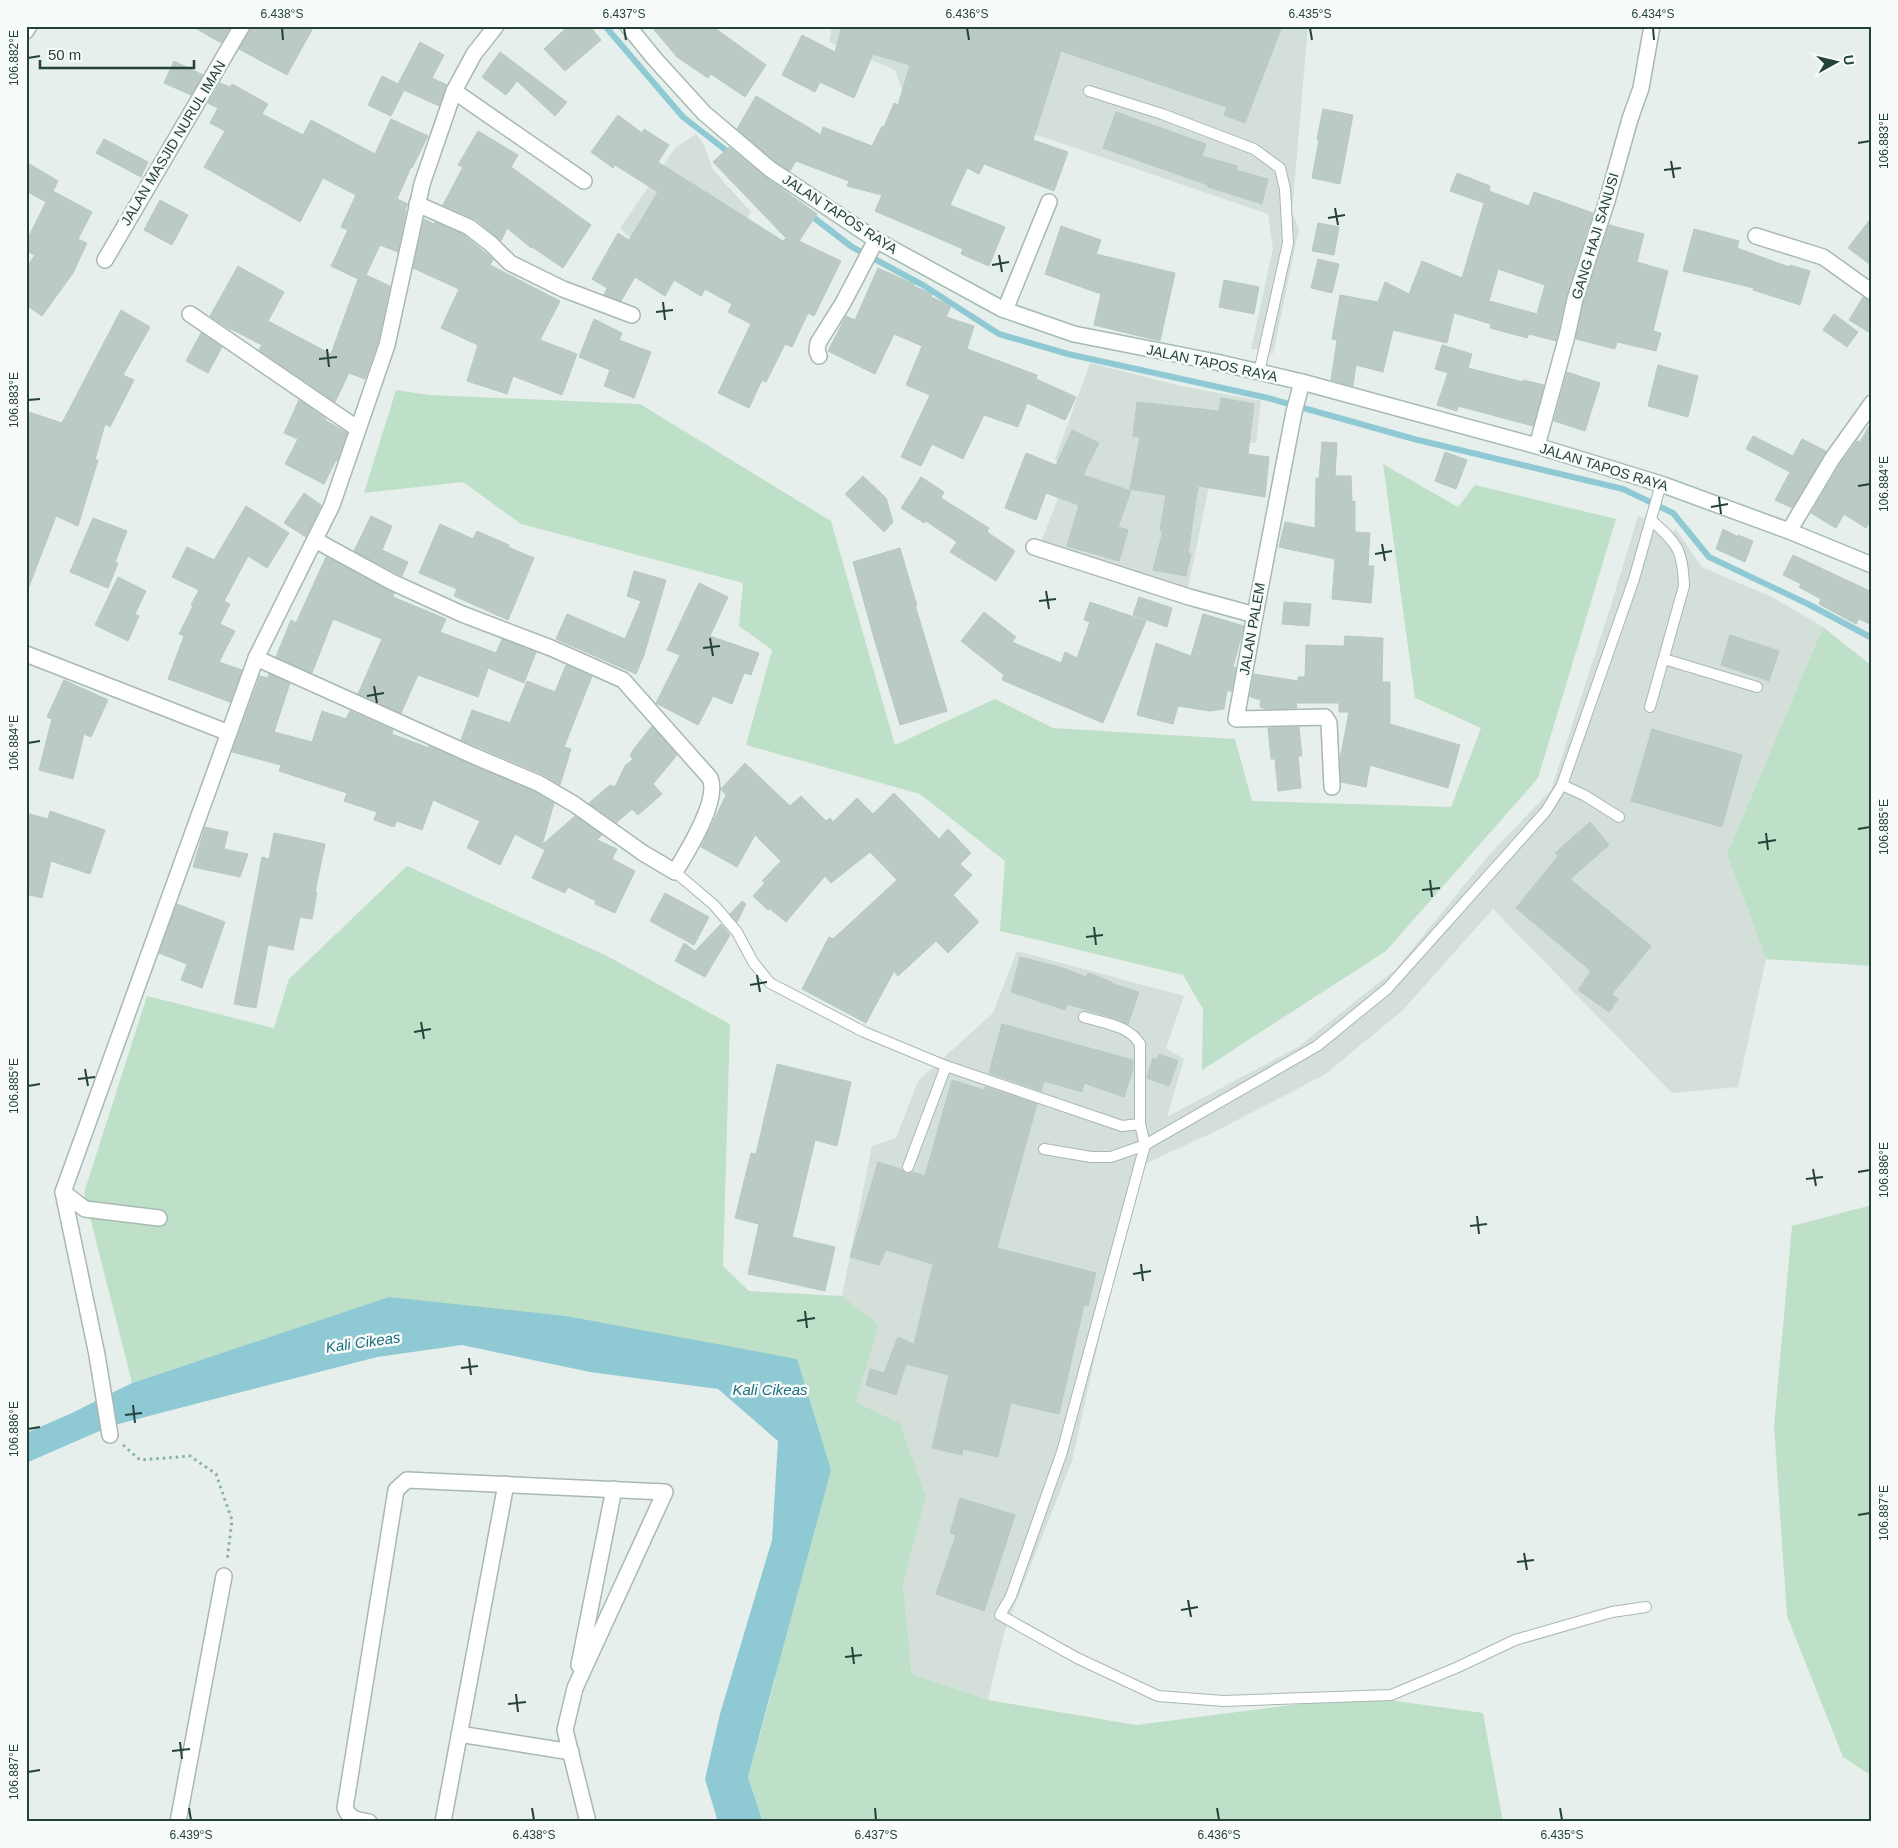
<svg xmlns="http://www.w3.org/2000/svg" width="1898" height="1848" font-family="Helvetica,sans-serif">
  <rect width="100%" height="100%" fill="#e6efeb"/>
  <!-- built -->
  <g fill="#d4dfda" fill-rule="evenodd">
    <polygon points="832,26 1308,26 1292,212 1299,229 1273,354 1263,349 1251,349 1273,249 1268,214 1046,138 904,95 895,70 829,42"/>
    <polygon points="696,134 704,145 713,170 751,212 721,260 684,272 628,236 620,228 676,147"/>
    <path d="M1090,363L1181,386L1261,401L1256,443L1218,442L1188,588L1041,542L1069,470L1055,459ZM1221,398L1254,404L1250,436L1216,432Z"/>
    <polygon points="1638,516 1651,520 1671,537 1675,528 1702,567 1772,597 1823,627 1727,854 1766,959 1738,1087 1672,1093 1493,909 1402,1011 1324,1075 1212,1133 1144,1164 1109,1294 1072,1461 1004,1633 988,1700 912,1674 903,1584 926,1497 900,1423 856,1402 879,1325 842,1296 872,1146 896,1138 918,1081 993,1013 1017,951 1184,996 1166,1048 1184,1059 1167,1117 1298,1047 1396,969 1488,856 1551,790 1612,602"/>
  </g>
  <!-- green -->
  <g fill="#bfe0c8">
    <polygon points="396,390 429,395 640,404 831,521 895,745 995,699 1053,728 1235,739 1252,801 1451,807 1481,728 1415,698 1383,464 1458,507 1475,485 1616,519 1538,778 1386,951 1202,1070 1203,1009 1183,975 1000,931 1005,861 920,794 746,745 772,650 739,626 743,583 521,524 463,482 364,493"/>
    <polygon points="1823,627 1872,666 1872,966 1766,959 1727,854"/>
    <polygon points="407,866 607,956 730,1024 723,1266 749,1291 842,1296 879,1325 856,1402 900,1423 926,1497 903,1584 912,1674 988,1700 1136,1725 1360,1696 1483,1713 1503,1822 763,1822 748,1777 775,1680 797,1359 389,1297 132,1383 84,1193 147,996 274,1028 289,979"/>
    <polygon points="1872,1205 1872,1776 1843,1757 1787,1616 1774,1426 1792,1226"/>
  </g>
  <!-- water -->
  <polygon fill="#8ec9d4" points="389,1297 566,1316 797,1359 831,1470 748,1777 763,1822 718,1822 705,1779 720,1714 772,1540 778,1441 718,1389 590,1372 462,1345 377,1357 168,1411 111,1426 26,1463 26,1433 72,1413 132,1383"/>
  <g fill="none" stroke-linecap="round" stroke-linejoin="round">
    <!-- stream -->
    <g stroke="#8ec9d4" stroke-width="6">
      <polyline points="605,26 683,117 732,155"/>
      <polyline points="809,214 852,247 923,285 999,334 1068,354 1268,398 1414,439 1623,489 1673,513 1709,557 1808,604 1872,638"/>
    </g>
  </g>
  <!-- building -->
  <g fill="#bbcac4" stroke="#b8c9c2" fill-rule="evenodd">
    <polygon points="192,26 231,26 221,43"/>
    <polygon points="251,26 314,26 287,75 239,49"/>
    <polygon points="568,26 590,26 601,40 565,71 544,49"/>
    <polygon points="651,26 712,26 766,65 745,97 711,74 708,78 677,57"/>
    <polygon points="842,26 1282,26 1245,123 1224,115 1227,107 1061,51 1033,140 1068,152 1054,191 984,164 979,174 967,168 950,205 1005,227 989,266 961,254 963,249 875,211 882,195 847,186 849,181 796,161 790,171 776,162 737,129 756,96 821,135 823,127 872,146 882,126 884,127 894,103 898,105 910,65 873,54 854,98 820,82 815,92 782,75 802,35 835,52"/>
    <polygon points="420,42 444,55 432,78 447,85 439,106 404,90 391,116 368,105 382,76 398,84"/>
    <polygon points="500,52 567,102 555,116 517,81 506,95 482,77"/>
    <polygon points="174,61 203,75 191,95 164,83"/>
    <polygon points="220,83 230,87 232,84 268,104 262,114 303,135 311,120 375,154 391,119 428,136 412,168 411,167 397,199 408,204 405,210 406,211 398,252 380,245 366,275 390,286 378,342 365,379 349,373 335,402 259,350 262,345 231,329 231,330 210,316 238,266 284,292 268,321 331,354 358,279 331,266 348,230 341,227 356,195 323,178 300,222 204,167 225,131 210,123 218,108 208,103"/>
    <polygon points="1323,109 1353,115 1340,184 1312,178 1319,140 1317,139"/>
    <polygon points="1116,112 1206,144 1202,156 1237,166 1236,170 1268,179 1262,204 1208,187 1208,185 1103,148"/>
    <polygon points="618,115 642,133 644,129 669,145 658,162 783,241 786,238 713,162 729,147 764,176 817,214 799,241 841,261 814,316 808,313 792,347 785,344 766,382 762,380 749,408 718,393 751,324 728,312 732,304 705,289 701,296 674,280 665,296 635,277 621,301 604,295 607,288 592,279 618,233 629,240 658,192 615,165 613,168 591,152"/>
    <polygon points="478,131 518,155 511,167 591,225 563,268 532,247 531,248 507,228 501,241 475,219 443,205 463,167 458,165"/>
    <polygon points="104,139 148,162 141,177 96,153"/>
    <polygon points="26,162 58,181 53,191 92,212 78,239 87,243 73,273 42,316 26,305 26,268 35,255 26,251 26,242 46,202 26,191"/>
    <path d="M1457,173L1490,186L1489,191L1529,206L1534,192L1593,213L1566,296L1556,341L1529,334L1527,338L1490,328L1491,324L1454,313L1447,343L1393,330L1383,372L1356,365L1353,386L1331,380L1337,340L1332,339L1340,295L1378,302L1385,282L1409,294L1422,261L1462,278L1484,203L1450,191ZM1498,269L1545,285L1537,314L1489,301Z"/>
    <polygon points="160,200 188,215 172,245 144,230"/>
    <polygon points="1872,217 1872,266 1848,248"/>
    <polygon points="424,219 434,224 435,222 464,235 493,259 490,265 560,301 540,340 577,354 562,395 513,376 507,394 467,381 478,345 441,328 459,289 413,268"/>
    <polygon points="1318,223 1339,227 1334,255 1312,251"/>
    <polygon points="1609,225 1644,234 1637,262 1668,271 1653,331 1661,333 1656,351 1617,342 1615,349 1576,339 1584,301"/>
    <polygon points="1061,226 1101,240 1096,254 1175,273 1160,341 1094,325 1101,294 1045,274"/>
    <polygon points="1694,229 1739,241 1737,248 1789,267 1790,265 1810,271 1800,305 1753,290 1754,288 1683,271"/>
    <polygon points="1318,259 1339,264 1332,293 1311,288"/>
    <polygon points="878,268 914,284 914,286 932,294 931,297 951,306 946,317 974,326 967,349 1037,375 1036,379 1076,397 1065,420 1027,403 1018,427 984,415 963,459 932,444 921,466 901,457 930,395 906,385 922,346 894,334 875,374 828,351 846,316 855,320"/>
    <polygon points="1224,280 1259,287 1254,314 1219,307"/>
    <polygon points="1863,297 1872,301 1872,334 1849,320"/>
    <polygon points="121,310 150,327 123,375 134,380 110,427 105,424 95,460 98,460 78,526 56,516 28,589 26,589 26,411 62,423"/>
    <polygon points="1834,314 1858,332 1847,347 1823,330"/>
    <polygon points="594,319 622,333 619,340 651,352 634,398 604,386 610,370 579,357"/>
    <polygon points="201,333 222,347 208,373 186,361"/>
    <polygon points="1442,345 1472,354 1468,368 1523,382 1523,380 1544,385 1533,426 1458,406 1457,411 1437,405 1448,373 1435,369"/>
    <polygon points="1658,365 1698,376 1688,417 1648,406"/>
    <polygon points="1567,372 1600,383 1585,431 1554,421"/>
    <polygon points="1221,398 1254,404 1248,454 1269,457 1265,497 1198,486 1188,554 1191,554 1186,576 1153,570 1163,531 1160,531 1166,495 1130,489 1140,437 1133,436 1137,402 1219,411"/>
    <polygon points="299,400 326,419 325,420 347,433 337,461 336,460 324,484 285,464 298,439 284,433"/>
    <polygon points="1872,421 1872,518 1866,528 1844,514 1836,528 1811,513 1840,464 1857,441 1860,442"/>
    <polygon points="1072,430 1099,443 1083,475 1131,491 1118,527 1128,530 1119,561 1067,546 1079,505 1046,493 1036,520 1005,508 1026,453 1056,465"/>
    <polygon points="1753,436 1793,456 1802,439 1826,451 1792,508 1775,500 1790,472 1746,449"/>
    <polygon points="1322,442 1337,443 1335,476 1351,476 1352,502 1355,501 1355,532 1370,533 1368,566 1374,566 1371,603 1332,599 1335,559 1279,547 1285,522 1315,528 1316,478 1319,478"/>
    <polygon points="1445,452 1467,460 1456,489 1435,481"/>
    <polygon points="863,476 886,498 893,522 884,532 845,494"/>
    <polygon points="921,477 944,492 941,498 989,528 987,532 1015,551 996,581 950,552 957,542 926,521 924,523 901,508"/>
    <polygon points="304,493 321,505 306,537 284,523"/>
    <polygon points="246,506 289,533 267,568 248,556 224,601 230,604 220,624 235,631 219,662 242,670 230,702 168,679 184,636 179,634 193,606 191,605 199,590 172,577 187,547 214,560"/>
    <polygon points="371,516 392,526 382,550 408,562 402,576 354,551"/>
    <polygon points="93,518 127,531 115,562 118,563 108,588 70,572"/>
    <polygon points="440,524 473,539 477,531 509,545 508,547 534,558 508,620 454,596 457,589 419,573"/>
    <polygon points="1723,529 1738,537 1738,535 1753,541 1745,562 1716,549"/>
    <polygon points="900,548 917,606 915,605 947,711 900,725 874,638 853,562"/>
    <polygon points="1793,555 1872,592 1872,625 1859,619 1856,624 1819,604 1821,599 1799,587 1801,584 1783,575"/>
    <polygon points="326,557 394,593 393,597 446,619 440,632 496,653 502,639 536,652 524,683 488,668 478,697 418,675 401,713 358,694 382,639 333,619 312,673 276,657 291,620 296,623"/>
    <polygon points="634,571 666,580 644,655 636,674 556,639 567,614 625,639 641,601 627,596"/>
    <polygon points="118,577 146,591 135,614 139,616 128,641 95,625"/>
    <polygon points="699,583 728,597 710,636 759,653 751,675 744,673 732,704 713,696 698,725 656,703 680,655 667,650"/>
    <polygon points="1139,597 1172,608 1167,627 1133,615"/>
    <polygon points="1090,602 1146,621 1103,723 1002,680 1004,675 961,641 984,612 1016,637 1012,642 1061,663 1065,652 1077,658 1090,622 1084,620"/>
    <polygon points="1284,602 1311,604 1309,626 1282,624"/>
    <polygon points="1203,614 1244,626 1233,667 1236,668 1231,692 1227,690 1224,709 1210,711 1178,706 1173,724 1137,715 1156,643 1191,656"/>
    <polygon points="1730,635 1779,651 1769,681 1721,665"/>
    <polygon points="1345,636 1383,638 1382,682 1390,682 1390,724 1460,745 1448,788 1370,765 1366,787 1341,782 1340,759 1349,712 1339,712 1339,703 1296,703 1297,708 1266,709 1260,707 1261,700 1250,697 1254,674 1298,681 1298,677 1305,677 1306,645 1344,646"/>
    <polygon points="566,665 592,676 564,747 571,749 560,785 542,774 461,740 472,710 510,723 527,681 555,692"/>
    <polygon points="269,674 290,683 274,732 312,742 322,711 346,719 350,711 393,730 392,734 429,748 429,746 534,791 554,803 542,845 575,816 602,835 597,840 617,849 612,859 635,871 615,913 595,904 596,901 568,887 565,893 532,878 545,850 515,834 500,865 467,848 480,821 433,800 422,830 397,821 394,827 374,820 377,812 344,801 347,793 279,771 281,765 232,752 260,676 268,678"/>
    <polygon points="64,680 108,700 91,737 84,734 73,779 39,770 52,719 47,717"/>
    <polygon points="652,726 677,755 653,784 662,794 638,815 632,809 616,823 589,803 610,785 615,787 625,766 633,759 630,756 633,750"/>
    <polygon points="1299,727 1302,756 1298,756 1301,788 1278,791 1275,759 1271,759 1268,728"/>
    <polygon points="1652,729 1742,755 1722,827 1631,801"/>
    <polygon points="745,763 790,806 801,796 826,821 830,818 833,822 857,798 873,814 894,793 939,839 948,829 971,853 960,864 972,875 953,895 979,922 948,953 936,941 898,976 894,971 866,1023 802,989 829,937 833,939 897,880 870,852 831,883 825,876 786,922 770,909 768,910 753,896 765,883 762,881 781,861 755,835 737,867 701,847 726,795 721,789"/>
    <polygon points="50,811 105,830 90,874 51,861 42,898 26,894 26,813 48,819"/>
    <polygon points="1590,822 1609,845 1570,879 1651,946 1612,994 1618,999 1609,1012 1578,990 1591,971 1516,908 1558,856 1555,853"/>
    <polygon points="205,827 228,832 224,849 248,854 240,877 193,867"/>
    <polygon points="274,833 325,844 315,892 317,892 312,919 300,917 293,950 268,945 256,1008 234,1004 262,857 269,859"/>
    <polygon points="665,893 709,917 694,945 650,921"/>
    <polygon points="742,901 746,904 737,922 730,914"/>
    <polygon points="177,904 225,922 202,988 181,980 187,964 159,953"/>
    <polygon points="721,924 730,935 705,977 675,961 684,943 695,951"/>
    <polygon points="1020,957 1060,967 1086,977 1088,973 1112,982 1111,983 1139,992 1128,1024 1117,1019 1067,1004 1065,1010 1011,992"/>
    <polygon points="1002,1024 1133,1060 1133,1069 1124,1097 1084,1083 1082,1092 1044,1081 1041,1091 989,1073"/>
    <polygon points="1159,1054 1178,1061 1169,1086 1147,1078 1153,1058 1157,1060"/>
    <polygon points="777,1064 851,1082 837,1146 815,1140 792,1237 835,1247 825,1291 748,1274 759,1224 735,1218 751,1153 756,1154"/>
    <polygon points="952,1080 984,1090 985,1087 1037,1104 997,1248 1096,1273 1088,1306 1084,1305 1059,1414 1011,1403 998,1457 963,1449 962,1455 932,1448 949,1375 906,1364 896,1395 866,1385 870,1369 884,1373 898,1337 914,1344 933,1264 886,1250 879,1265 850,1257 878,1162 901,1169 906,1174 913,1172 925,1176"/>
    <polygon points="960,1498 1015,1515 984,1611 936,1594 956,1535 950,1533"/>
  </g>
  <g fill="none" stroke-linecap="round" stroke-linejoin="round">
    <defs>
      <g id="service">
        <polyline points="1089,91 1162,114 1254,149 1280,168 1285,189 1288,243 1259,372"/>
        <polyline points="1664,659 1757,687"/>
        <path d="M1650,707L1684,586C1683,550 1677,543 1651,520"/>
        <polyline points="1562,785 1584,795 1619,817"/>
        <polyline points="675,872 714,905 737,932 753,962 770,983 864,1032 946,1066 1122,1126 1140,1124"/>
        <path d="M1084,1017C1103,1023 1129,1025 1140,1044V1124L1145,1145L1062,1452L1011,1596L1000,1615L1077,1658L1158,1696L1224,1701L1391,1695L1458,1667L1515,1640L1612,1612L1646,1607"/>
        <polyline points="1044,1149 1091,1157 1111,1157 1145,1145 1317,1046 1387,989 1546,811 1562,785 1634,579 1661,484"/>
        <polyline points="908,1167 946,1066"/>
      </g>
      <g id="minor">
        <polyline points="26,31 29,26"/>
        <polyline points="454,91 584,181"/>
        <polyline points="417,204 469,227 491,244 510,263 563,289 632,315"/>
        <polyline points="1756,236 1823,257 1872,292"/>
        <polyline points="105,260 242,26"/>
        <polyline points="1005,310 1049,202"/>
        <polyline points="190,314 358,429"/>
        <polyline points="819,356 817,351 818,343 843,303 876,240"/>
        <polyline points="1302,382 1294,412 1255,615 1236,719 1325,717 1329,723 1332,787"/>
        <polyline points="1537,446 1567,336 1575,299 1607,201 1630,119 1641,88 1652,26"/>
        <polyline points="1789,531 1832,459 1872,403"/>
        <polyline points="1034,547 1189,597 1255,615"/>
        <polyline points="26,654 229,733"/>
        <path d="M256,658L474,756L538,783L574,804L643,853L675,872C687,852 720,800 710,778L623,680L551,648L462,614L392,582L315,540"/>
        <polyline points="63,1192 85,1209 159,1218"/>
        <polyline points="110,1435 97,1355 63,1192 256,658 332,505 387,345 422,184 454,91 474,54 496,26"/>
        <polyline points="579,1665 614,1489"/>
        <polyline points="459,1734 571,1752"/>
        <polyline points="178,1822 224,1576"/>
        <path d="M369,1822C358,1820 350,1820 345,1808L396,1490L407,1480L665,1492L575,1688L565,1730L588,1822"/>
        <polyline points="443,1822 506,1484"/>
      </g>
      <polyline id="secondary" points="628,26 654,58 704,113 770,169 876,240 1002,309 1074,334 1216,362 1302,382 1537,446 1661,484 1789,531 1872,565"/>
    </defs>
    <!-- service casing -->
    <use href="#service" stroke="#a8b8b2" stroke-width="12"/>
    <!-- minor casing -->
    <use href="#minor" stroke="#a8b8b2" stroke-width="18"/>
    <!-- secondary casing -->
    <use href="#secondary" stroke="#a4bbb3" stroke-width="18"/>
    <!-- path -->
    <polyline stroke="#86b3a5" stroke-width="3" stroke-dasharray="2.5 4" stroke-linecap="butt" points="123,1445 140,1460 190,1456 216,1474 232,1520 227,1561"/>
    <!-- service -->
    <use href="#service" stroke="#fff" stroke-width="10"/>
    <!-- minor -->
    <use href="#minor" stroke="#fff" stroke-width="15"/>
    <!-- secondary -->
    <use href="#secondary" stroke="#fff" stroke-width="15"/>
  </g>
  <!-- ticks -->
  <path fill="none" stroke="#24423a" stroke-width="2" d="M282,28L283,40M624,28L626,40M967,28L969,40M1310,28L1312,40M1653,28L1654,40M28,58L40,56M1858,143L1870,141M1671,161L1674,178M1664,170L1681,168M1335,208L1338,225M1328,218L1345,215M999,255L1002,272M992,265L1009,262M663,302L665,320M656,312L673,310M327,349L329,367M319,359L337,357M28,400L40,399M1858,486L1870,484M1719,497L1721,514M1711,507L1728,504M1382,544L1385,561M1375,554L1392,551M1046,591L1049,609M1039,601L1056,599M710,638L713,656M703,648L720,646M374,686L377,703M367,696L384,693M28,743L40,741M1858,829L1870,827M1766,833L1768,850M1758,843L1776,840M1430,880L1432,897M1422,890L1440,888M1094,927L1096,945M1086,937L1103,935M757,975L760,992M750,985L767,982M421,1022L424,1039M414,1032L431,1029M85,1069L88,1086M78,1079L95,1077M28,1086L40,1084M1813,1169L1816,1186M1858,1172L1870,1170M1806,1179L1823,1177M1477,1216L1479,1234M1470,1226L1487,1224M1141,1264L1143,1281M1133,1274L1151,1271M805,1311L807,1328M797,1321L815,1318M469,1358L471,1375M461,1368L478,1366M133,1405L135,1423M125,1415L142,1413M28,1429L40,1427M1858,1515L1870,1513M1524,1553L1527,1570M1517,1562L1534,1560M1188,1600L1191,1617M1181,1610L1198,1607M852,1647L854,1664M845,1657L862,1655M516,1694L518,1712M508,1704L526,1702M180,1742L182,1759M172,1751L190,1749M28,1772L40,1770M189,1808L191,1820M532,1808L534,1820M875,1808L876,1820M1217,1808L1219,1820M1560,1808L1562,1820"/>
  <g text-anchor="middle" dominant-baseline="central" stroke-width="5" stroke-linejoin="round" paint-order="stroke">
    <!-- street labels -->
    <g font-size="14" fill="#24423a" stroke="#f7fbf9">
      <text transform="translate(173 143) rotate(-59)">JALAN MASJID NURUL IMAN</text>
      <text transform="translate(840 214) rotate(33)">JALAN TAPOS RAYA</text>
      <text transform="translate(1595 236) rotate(-73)">GANG HAJI SANUSI</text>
      <text transform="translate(1212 363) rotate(12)">JALAN TAPOS RAYA</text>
      <text transform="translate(1604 467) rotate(17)">JALAN TAPOS RAYA</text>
      <text transform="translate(1252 629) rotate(-80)">JALAN PALEM</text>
    </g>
    <!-- water labels -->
    <g font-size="15" font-style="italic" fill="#1c6f80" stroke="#f7fbf9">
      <text transform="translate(363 1342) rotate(-8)">Kali Cikeas</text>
      <text x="770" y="1389">Kali Cikeas</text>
    </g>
  </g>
  <!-- border -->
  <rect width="1898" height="1848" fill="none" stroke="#f7fbf9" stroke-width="55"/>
  <!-- north arrow -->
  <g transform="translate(1836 62) rotate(82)" stroke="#f7fbf9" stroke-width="4" paint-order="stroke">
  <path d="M0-4L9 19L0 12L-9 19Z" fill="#24423a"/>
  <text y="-8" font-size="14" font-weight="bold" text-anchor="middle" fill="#24423a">U</text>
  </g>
  <!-- scale -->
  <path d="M40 60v8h154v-8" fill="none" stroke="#24423a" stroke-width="2.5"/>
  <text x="48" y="60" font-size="15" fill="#24423a" stroke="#f7fbf9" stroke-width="4" paint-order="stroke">50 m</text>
  <rect x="28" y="28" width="1842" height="1792" fill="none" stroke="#24423a" stroke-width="2"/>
  <g font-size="12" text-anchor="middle" fill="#24423a">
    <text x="282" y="18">6.438°S</text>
    <text x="624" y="18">6.437°S</text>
    <text x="967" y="18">6.436°S</text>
    <text x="1310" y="18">6.435°S</text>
    <text x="1653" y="18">6.434°S</text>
    <text transform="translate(14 58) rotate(-90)" y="4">106.882°E</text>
    <text transform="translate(1884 141) rotate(-90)" y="4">106.883°E</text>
    <text transform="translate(14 400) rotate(-90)" y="4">106.883°E</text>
    <text transform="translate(1884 484) rotate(-90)" y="4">106.884°E</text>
    <text transform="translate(14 743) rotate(-90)" y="4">106.884°E</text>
    <text transform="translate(1884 827) rotate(-90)" y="4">106.885°E</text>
    <text transform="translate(14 1086) rotate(-90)" y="4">106.885°E</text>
    <text transform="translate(1884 1170) rotate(-90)" y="4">106.886°E</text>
    <text transform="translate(14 1429) rotate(-90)" y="4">106.886°E</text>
    <text transform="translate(1884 1513) rotate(-90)" y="4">106.887°E</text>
    <text transform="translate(14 1772) rotate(-90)" y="4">106.887°E</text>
    <text x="191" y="1839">6.439°S</text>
    <text x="534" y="1839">6.438°S</text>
    <text x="876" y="1839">6.437°S</text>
    <text x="1219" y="1839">6.436°S</text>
    <text x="1562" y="1839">6.435°S</text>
  </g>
</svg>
